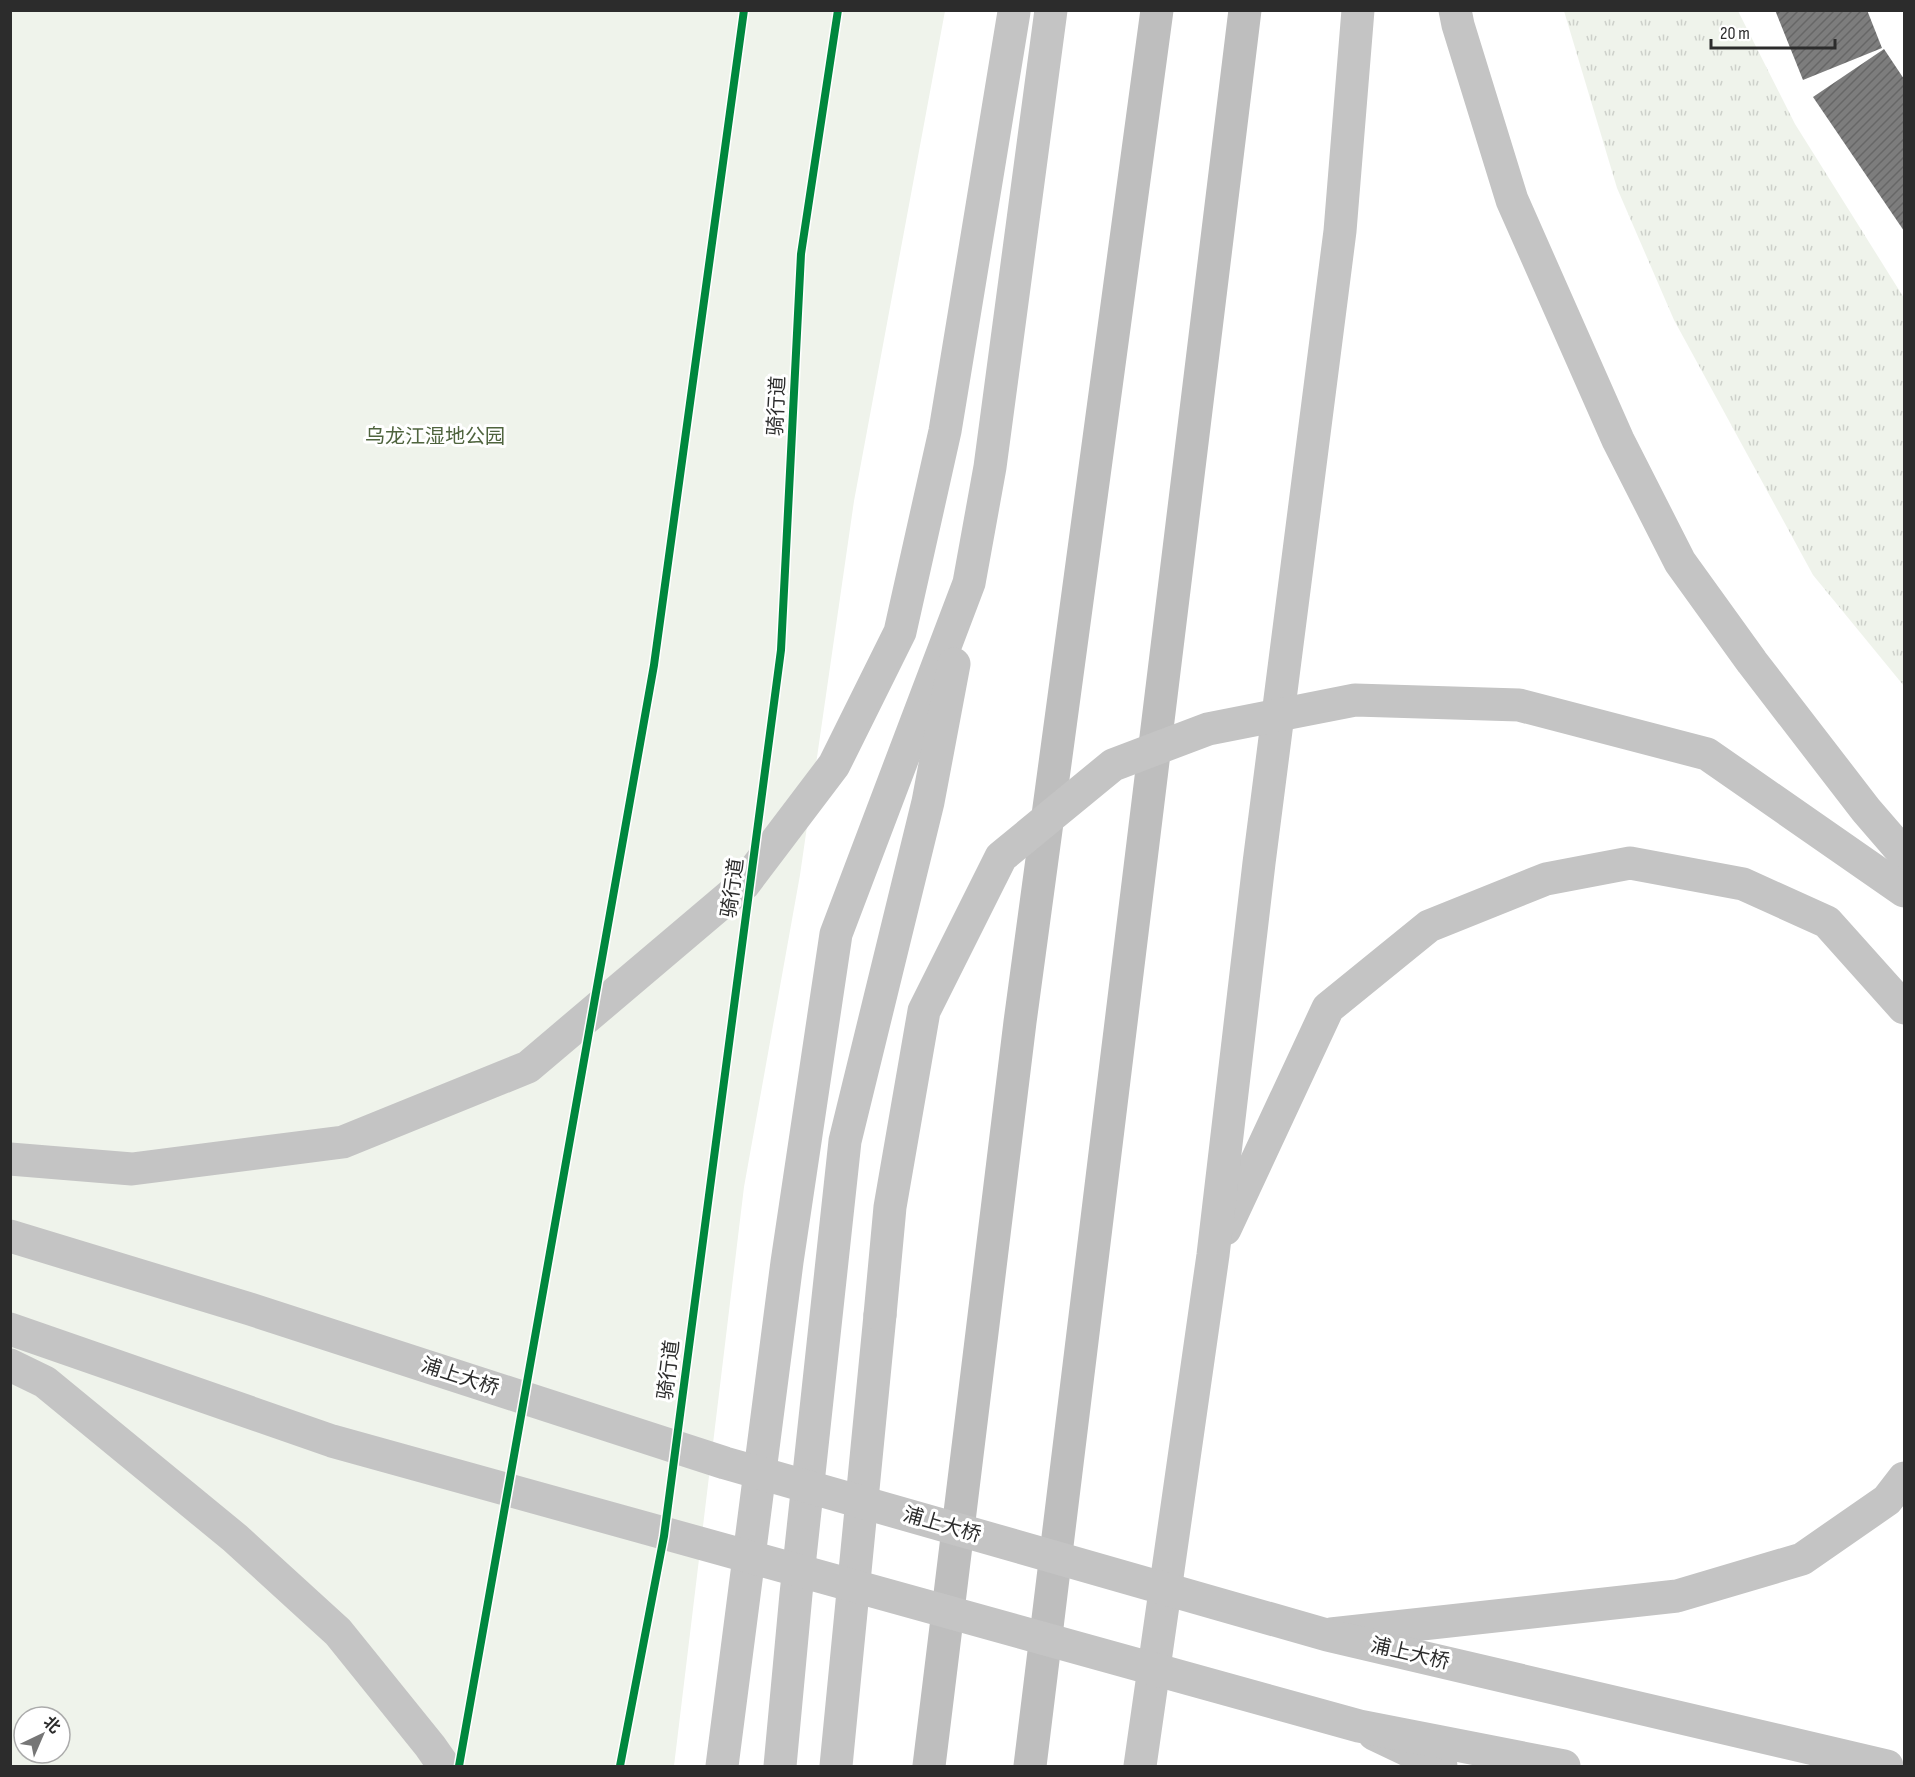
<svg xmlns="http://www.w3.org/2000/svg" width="1915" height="1777" font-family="'Sofia Sans Condensed','Noto Sans SC',sans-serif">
  <defs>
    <pattern id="grass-tufts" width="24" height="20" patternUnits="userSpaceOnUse" patternTransform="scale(1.5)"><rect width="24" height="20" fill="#eff3eb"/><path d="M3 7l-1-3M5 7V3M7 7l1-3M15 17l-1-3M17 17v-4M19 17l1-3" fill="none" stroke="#cdd0ca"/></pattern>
    <pattern id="building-hatch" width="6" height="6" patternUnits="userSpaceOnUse" patternTransform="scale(1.5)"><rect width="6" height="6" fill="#7d7d7d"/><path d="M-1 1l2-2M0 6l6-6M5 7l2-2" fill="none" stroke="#676767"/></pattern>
  </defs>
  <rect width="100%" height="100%" fill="#fff"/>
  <!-- grass -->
  <polygon fill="url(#grass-tufts)" points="1564,11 1738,11 1795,124 1904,298 1904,686 1813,575 1674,320 1617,188"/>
  <!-- park -->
  <path fill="#eff3eb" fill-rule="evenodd" d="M11,11H945L854,501L800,875L744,1187L674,1766H11ZM24,1717H60V1753H24Z"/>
  <!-- building -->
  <g fill="url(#building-hatch)">
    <polygon points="1775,10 1867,10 1882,48 1803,80"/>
    <polygon points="1884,49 1904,79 1904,231 1813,97"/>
  </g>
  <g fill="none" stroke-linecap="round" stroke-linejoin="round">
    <!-- path -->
    <g stroke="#d1d1d1" stroke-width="4" stroke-dasharray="3 3" stroke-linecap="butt">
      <polyline points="603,953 654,665 744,10"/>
      <polyline points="531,1361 582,1073"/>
      <polyline points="514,1453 517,1436"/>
      <polyline points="465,1730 501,1528"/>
    </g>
    <!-- primary -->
    <g stroke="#c4c4c4" stroke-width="33">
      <polyline points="1455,10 1458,25 1512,200 1618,440 1680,562 1752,662 1866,810 1904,854"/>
      <polyline points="1225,1229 1328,1008 1429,926 1546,879 1630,863 1743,884 1827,922 1904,1008"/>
      <polyline points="10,1365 45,1382 235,1538 338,1632 430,1746 444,1766"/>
      <polyline points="1331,1634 1677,1596 1802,1559 1887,1500 1904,1478"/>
      <polyline points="1374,1734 1441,1766"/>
      <polyline points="722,1766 787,1262 836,934 969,583 990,467 1051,10"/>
      <polyline points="780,1766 796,1594 845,1141 928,802 954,664"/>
      <polyline points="836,1766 880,1315"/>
      <polyline points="1140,1766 1213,1255 1259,863 1340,231 1358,10"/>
    </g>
    <!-- highway -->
    <g stroke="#bebebe" stroke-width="33">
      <polyline points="929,1766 1020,1022 1157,10"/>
      <polyline points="1030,1766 1245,10"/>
    </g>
    <!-- primary-bridge -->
    <g stroke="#c4c4c4" stroke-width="33">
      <polyline points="10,1159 132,1169 343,1142 528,1067 744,884 834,765 900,632 945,431 1014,12"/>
      <polyline points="10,1236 250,1309 725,1463 1327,1635 1887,1766"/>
      <polyline points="880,1315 890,1207 924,1011 1001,857 1113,765 1208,729 1355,700 1519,705 1707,754 1904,891"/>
      <polyline points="10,1329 332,1441 1359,1726 1564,1766"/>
    </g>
    <defs>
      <g id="cycleway">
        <polyline points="459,1766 654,665 744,10"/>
        <polyline points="620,1766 664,1536 781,650 801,254 838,10"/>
      </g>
    </defs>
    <!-- cycleway casing -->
    <use href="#cycleway" stroke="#fff" stroke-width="11"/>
    <!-- cycleway -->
    <use href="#cycleway" stroke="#00873e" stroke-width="8"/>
  </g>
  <g text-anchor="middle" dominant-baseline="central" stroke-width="6" stroke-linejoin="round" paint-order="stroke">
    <!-- street labels -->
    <g font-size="20" fill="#2c2c2c" stroke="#fff">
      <text transform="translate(777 406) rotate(-87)">骑行道</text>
      <text transform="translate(733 888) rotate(-82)">骑行道</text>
      <text transform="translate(669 1370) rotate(-83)">骑行道</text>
      <text transform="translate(460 1377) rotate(18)">浦上大桥</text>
      <text transform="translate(942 1525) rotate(16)">浦上大桥</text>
      <text transform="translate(1410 1654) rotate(13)">浦上大桥</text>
    </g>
    <!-- park labels -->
    <g font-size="20" fill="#4f643e" stroke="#fff">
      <text x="435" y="437">乌龙江湿地公园</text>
    </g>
  </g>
  <!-- border -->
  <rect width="1915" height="1777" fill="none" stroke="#2c2c2c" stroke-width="24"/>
  <!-- north arrow -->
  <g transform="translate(42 1735) rotate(44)"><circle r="28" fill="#ffffff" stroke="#ababab" stroke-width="1.5"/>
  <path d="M0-4.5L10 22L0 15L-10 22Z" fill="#767676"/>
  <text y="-9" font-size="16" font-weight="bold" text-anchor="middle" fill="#2c2c2c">北</text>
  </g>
  <!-- scale -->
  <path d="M1711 39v9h124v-9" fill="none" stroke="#2c2c2c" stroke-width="3"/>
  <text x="1720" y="39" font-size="18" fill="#2c2c2c" stroke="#ffffff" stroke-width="4.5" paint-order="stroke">20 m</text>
</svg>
